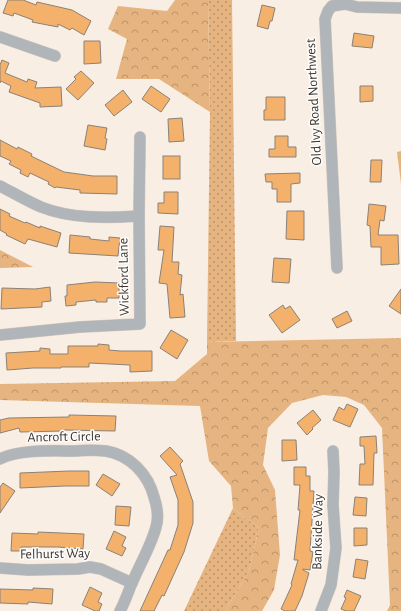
<svg xmlns="http://www.w3.org/2000/svg" width="401" height="611" font-family="'Alegreya Sans',sans-serif">
  <defs>
    <pattern id="grass-dots" width="8" height="8" patternUnits="userSpaceOnUse"><rect width="8" height="8" fill="#e6b480"/><path d="M2 2h.1M6 6h.1" fill="none" stroke="#bc9369" stroke-width="1.8" stroke-linecap="round"/></pattern>
    <pattern id="forest-crowns" width="20" height="18" patternUnits="userSpaceOnUse"><rect width="20" height="18" fill="#e6b480"/><path d="M2 6a3 3 0 1 1 6 0M12 15a3 3 0 1 1 6 0" fill="none" stroke="#bc9369"/></pattern>
  </defs>
  <rect width="100%" height="100%" fill="#f9eee3"/>
  <!-- grass -->
  <g fill="url(#grass-dots)">
    <polygon points="208,0 232,0 236,341 207,342 210,112"/>
    <polygon points="233,508 259,528 249,571 225,611 184,611"/>
  </g>
  <!-- forest -->
  <g fill="url(#forest-crowns)">
    <polygon points="175,0 208,0 210,112 159,79 116,79 127,39 108,29 118,6 167,11"/>
    <polygon points="401,151 401,184 397,152"/>
    <polygon points="0,250 33,267 0,268"/>
    <polygon points="401,338 401,611 387,611 390,605 382,428 364,405 346,397 323,395 292,403 268,428 263,465 275,490 280,555 274,590 262,611 225,611 249,571 259,528 233,508 231,486 209,461 200,406 0,400 0,384 175,381 207,354 207,342"/>
  </g>
  <!-- building -->
  <g fill="#f4b16b" stroke="#8b8177">
    <polygon points="8,0 23,0 36,5 37,2 72,10 91,21 84,35 72,28 70,30 58,24 58,27 32,22 33,20 14,13 13,16 3,13"/>
    <polygon points="262,5 275,8 272,21 270,21 268,29 257,26"/>
    <polygon points="354,33 374,36 372,48 352,46"/>
    <polygon points="84,41 100,41 101,63 84,64"/>
    <polygon points="2,60 9,63 5,73 27,82 28,79 37,82 35,88 61,87 62,106 40,107 40,103 9,92 11,86 1,81 0,83 0,65"/>
    <polygon points="81,71 94,83 78,100 66,89 76,79 74,77"/>
    <polygon points="151,86 170,99 161,112 142,99"/>
    <polygon points="360,86 373,86 373,101 360,102"/>
    <polygon points="123,90 132,102 114,116 105,105"/>
    <polygon points="266,97 285,97 285,120 264,120 264,110 266,110"/>
    <polygon points="182,118 184,141 169,142 168,119"/>
    <polygon points="88,125 107,128 105,138 107,139 105,150 84,146"/>
    <polygon points="275,136 288,136 288,147 296,147 296,157 269,157 269,149 275,149"/>
    <polygon points="0,140 17,149 18,147 32,154 31,156 64,172 93,176 117,176 117,194 80,193 80,190 56,187 55,188 48,184 49,182 30,173 28,177 20,173 21,170 9,164 11,161 0,156"/>
    <rect x="163" y="156" width="17" height="23"/>
    <polygon points="371,160 382,160 381,182 370,182"/>
    <polygon points="300,173 300,183 291,184 291,202 277,202 277,189 272,189 272,182 266,182 265,174"/>
    <polygon points="164,192 178,192 178,214 158,213 158,203 164,203"/>
    <polygon points="369,204 386,206 384,221 380,220 378,235 398,235 399,264 381,265 381,247 371,247 370,226 367,225"/>
    <polygon points="0,209 10,214 9,216 25,223 26,222 40,228 40,226 61,233 57,247 28,239 25,244 6,235 7,234 0,230"/>
    <polygon points="287,211 304,211 304,240 286,239"/>
    <polygon points="160,226 174,227 172,262 179,262 178,274 182,275 180,295 183,294 185,317 170,318 167,284 159,283 164,250 158,250"/>
    <polygon points="70,235 90,237 90,239 109,241 109,237 120,238 118,256 69,253"/>
    <polygon points="274,258 291,259 289,283 272,282"/>
    <polygon points="95,282 119,283 119,298 107,298 107,302 96,302 96,300 76,302 76,305 66,306 65,296 67,296 67,285"/>
    <polygon points="50,287 51,301 42,302 42,307 1,309 2,288 35,289"/>
    <polygon points="401,289 401,314 389,306"/>
    <polygon points="283,305 285,309 290,306 300,320 282,333 269,315"/>
    <polygon points="347,311 352,321 337,328 332,319"/>
    <polygon points="171,330 188,340 177,359 160,348"/>
    <polygon points="98,344 109,345 109,350 120,351 152,351 152,371 130,372 130,365 89,363 89,367 61,367 61,368 33,368 7,370 6,353 40,351 40,348 50,349 50,354 68,354 68,346 98,346"/>
    <polygon points="347,404 358,409 350,427 333,420 339,407 344,410"/>
    <polygon points="313,410 321,420 312,428 313,429 307,435 297,423"/>
    <polygon points="69,415 116,416 115,431 64,430 64,431 20,432 19,428 0,433 0,420 9,418 69,417"/>
    <polygon points="376,436 377,453 374,453 373,485 359,485 360,464 365,464 364,446 360,446 360,437"/>
    <polygon points="282,440 296,440 297,460 282,461"/>
    <polygon points="170,447 183,461 180,464 193,502 193,523 184,552 164,596 162,595 154,611 140,611 168,550 170,550 178,525 178,500 170,477 177,475 160,456"/>
    <polygon points="294,467 306,467 306,476 310,476 310,491 314,491 310,551 313,552 310,570 303,569 303,570 309,573 302,596 295,611 285,611 281,609 292,585 291,584 298,560 294,560 300,510 298,510 300,485 294,485"/>
    <polygon points="69,471 89,471 89,486 65,486 20,488 20,473"/>
    <polygon points="103,474 120,484 112,496 96,485"/>
    <polygon points="3,483 15,491 0,513 0,487"/>
    <polygon points="355,497 367,498 366,516 353,515"/>
    <polygon points="116,506 131,507 129,526 115,525"/>
    <polygon points="354,528 367,528 367,545 354,546"/>
    <polygon points="114,531 126,537 122,546 126,548 122,556 106,549"/>
    <polygon points="38,532 84,534 83,549 58,547 21,547 21,551 11,551 12,533 38,534"/>
    <polygon points="356,559 368,561 365,579 353,577"/>
    <polygon points="90,587 102,593 98,602 102,604 99,611 95,611 82,605"/>
    <polygon points="33,588 53,589 52,604 28,602 28,604 0,603 0,589 33,590"/>
    <polygon points="347,590 361,596 354,611 346,611 341,609 346,598 344,597"/>
  </g>
  <g fill="none" stroke-linecap="round" stroke-linejoin="round">
    <defs>
      <g id="minor">
        <polyline points="0,37 55,56"/>
        <path d="M0,186C14,193 27,201 41,207C71,219 107,218 139,216"/>
        <polyline points="337,268 325,19 328,11 332,6 345,4 357,7 401,8"/>
        <polyline points="0,335 80,327 140,324 139,216 140,137"/>
        <path d="M0,459C19,449 54,451 75,451C85,450 96,450 106,451C130,455 148,474 154,497C157,506 159,517 156,527C151,546 140,564 132,583C128,592 125,602 120,611"/>
        <polyline points="0,568 28,570 78,569 90,567 101,569 132,583"/>
        <polyline points="321,611 331,585 336,548 333,505 334,472 333,451"/>
      </g>
    </defs>
    <!-- minor casing -->
    <use href="#minor" stroke="#d3c9c0" stroke-width="12"/>
    <!-- minor -->
    <use href="#minor" stroke="#b0b5ba" stroke-width="11"/>
  </g>
  <g text-anchor="middle" dominant-baseline="central" stroke-width="3" stroke-linejoin="round" paint-order="stroke">
    <!-- street labels -->
    <g font-size="14" fill="#3b3732" stroke="#fffdfb">
      <text transform="translate(314 102) rotate(-93)">Old Ivy Road Northwest</text>
      <text transform="translate(124 277) rotate(-91)">Wickford Lane</text>
      <text transform="translate(64 437) rotate(-1)">Ancroft Circle</text>
      <text transform="translate(318 532) rotate(-89)">Bankside Way</text>
      <text transform="translate(55 554) rotate(-1)">Felhurst Way</text>
    </g>
  </g>
</svg>
